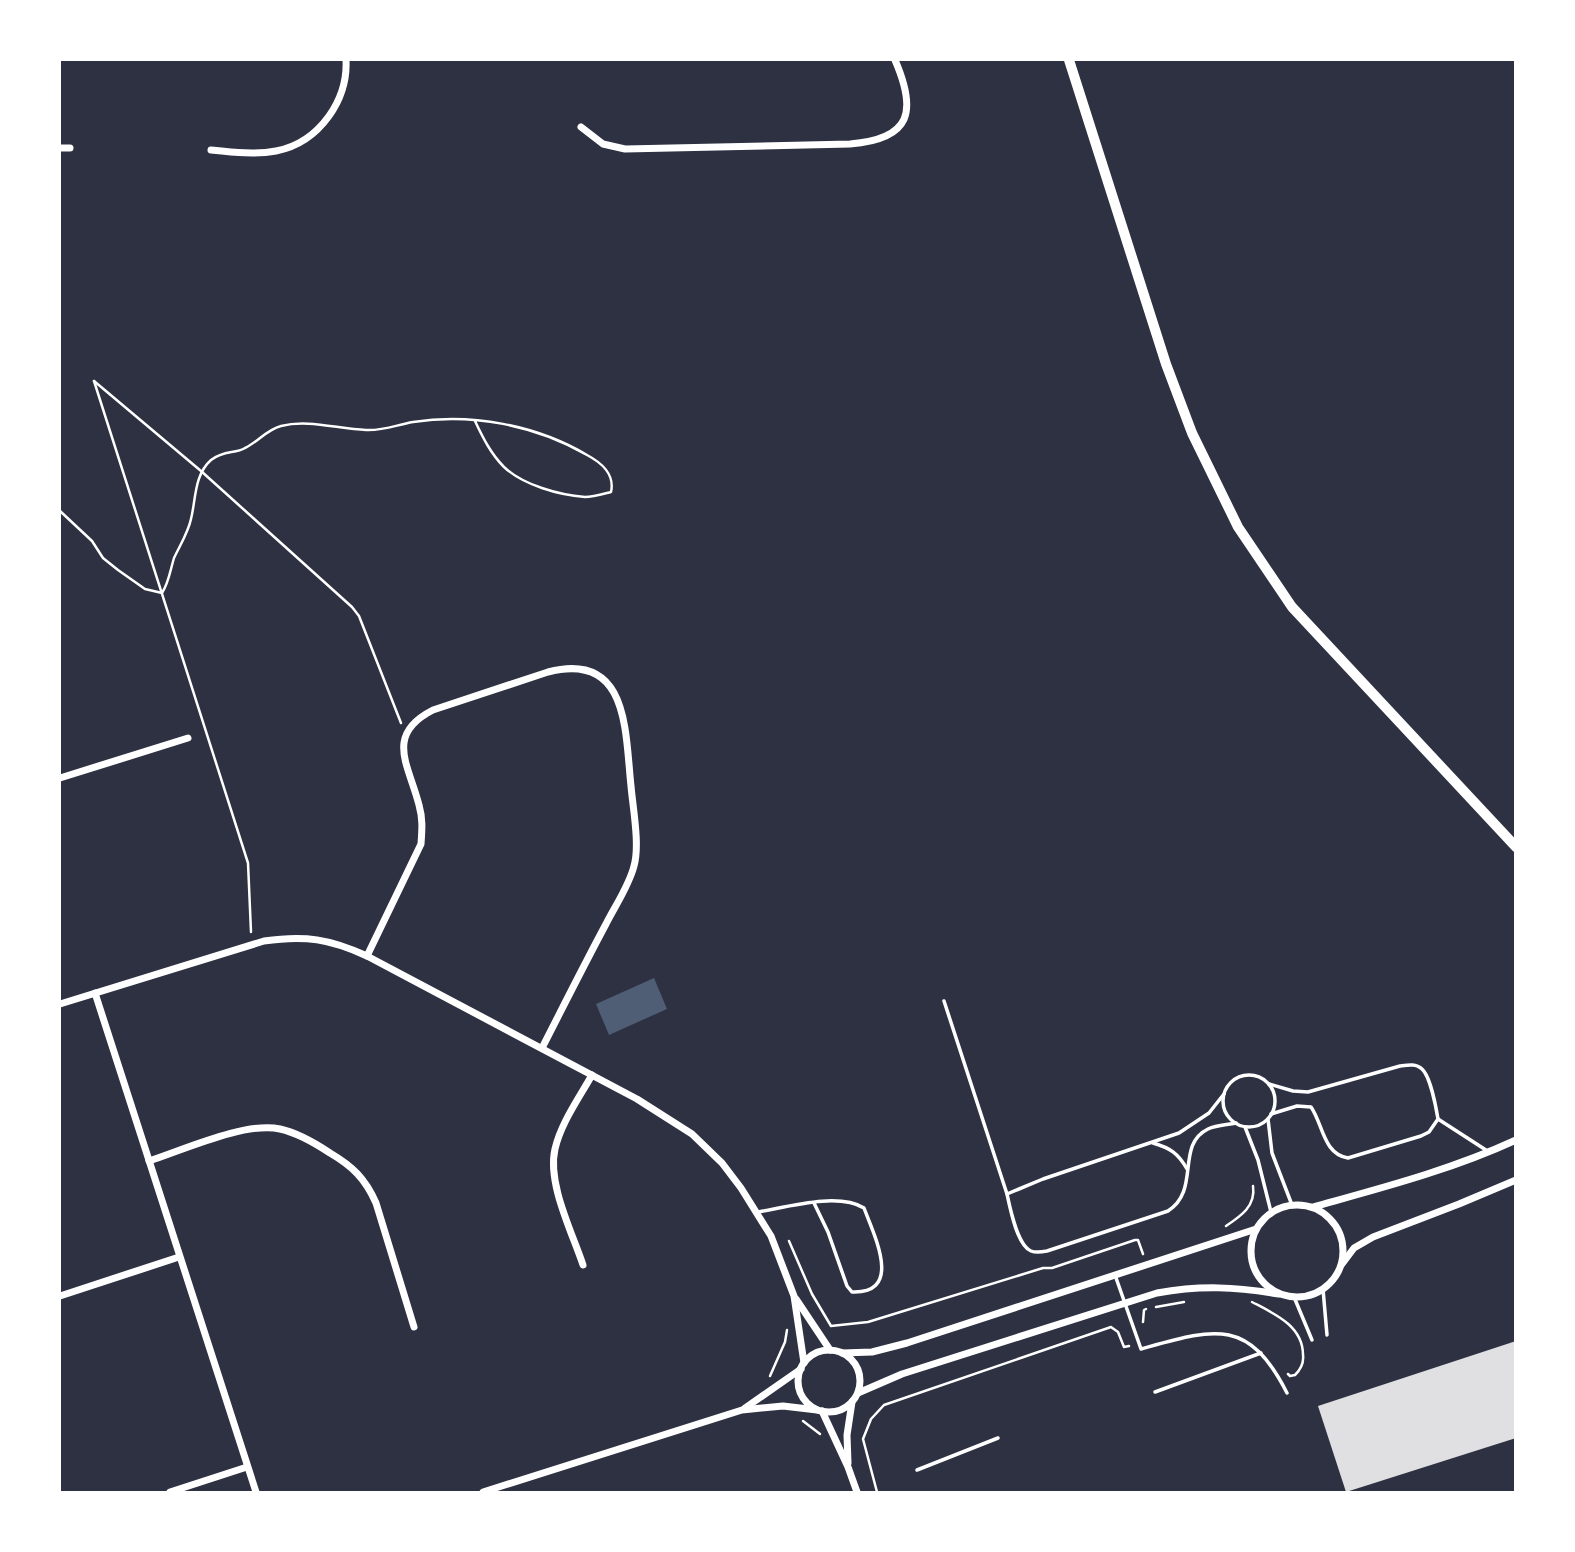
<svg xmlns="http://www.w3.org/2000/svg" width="1575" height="1552" font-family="'Alegreya Sans',sans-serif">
  <rect width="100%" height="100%" fill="#2d3142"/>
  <!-- water -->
  <polygon fill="#4f5d75" points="654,978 667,1009 609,1035 596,1004"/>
  <!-- building -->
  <polygon fill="#e0e0e3" points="1516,1341 1516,1438 1346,1492 1318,1406"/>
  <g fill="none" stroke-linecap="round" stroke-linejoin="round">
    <!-- path -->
    <g stroke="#fff" stroke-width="2.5">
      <polyline points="94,381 248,863 251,932"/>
      <polyline points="94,381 201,471 352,607 359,616 401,723"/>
      <path d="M60,511L92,541L103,558L118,570L145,589L162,593C169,582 170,571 174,558C180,545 188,533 191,519C196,499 194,475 211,460C224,450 235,454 245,448C258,442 266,430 281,426C308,419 338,429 366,430C383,431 396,425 413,422C472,413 536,425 587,455C602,463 615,474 611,492C603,494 593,497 585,497C559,495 523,485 504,467C491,454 483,438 475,421"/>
      <path d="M1226,1226C1241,1216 1256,1206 1253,1186"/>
      <polyline points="789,1241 812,1294 831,1326 868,1322 1043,1268 1052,1268 1135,1240 1138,1240 1143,1254"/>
      <path d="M1252,1302C1275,1314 1303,1326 1303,1355C1304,1363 1301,1369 1295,1375L1290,1376L1288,1374"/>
      <polyline points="1156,1307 1184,1302"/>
      <polyline points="1143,1322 1144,1310 1146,1309"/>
      <polyline points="770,1376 785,1342 787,1330"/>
      <polyline points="803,1421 820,1434"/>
      <polyline points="877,1492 863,1439 871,1419 884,1405 1111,1327 1118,1332 1124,1347 1129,1346"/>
    </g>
    <!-- service -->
    <g stroke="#fff" stroke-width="3.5">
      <polyline points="944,1001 1007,1194"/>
      <circle cx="1249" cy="1101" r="26"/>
      <path d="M1269,1084L1293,1091L1308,1092L1400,1066C1407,1065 1416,1063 1422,1069C1430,1076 1436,1107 1438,1119L1429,1132L1421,1136L1348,1158C1323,1154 1323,1124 1311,1107L1297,1106L1271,1114"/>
      <path d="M1224,1094L1209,1113L1179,1133L1043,1179L1007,1194C1010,1208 1017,1245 1031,1251C1036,1253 1042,1252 1047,1251L1168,1211C1201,1190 1175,1145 1208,1129C1217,1125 1227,1125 1236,1123"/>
      <polyline points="1268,1119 1272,1153 1292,1205"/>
      <polyline points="1438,1119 1489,1152"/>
      <polyline points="1245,1127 1258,1160 1271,1212"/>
      <path d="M1153,1143C1170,1148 1178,1153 1187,1169"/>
      <path d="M758,1212C787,1207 838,1192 864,1208C874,1235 904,1294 852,1292L847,1286L828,1232L814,1203"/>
      <path d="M1115,1275L1141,1349C1213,1329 1248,1316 1287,1393"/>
      <polyline points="1323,1289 1327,1335"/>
      <polyline points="1294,1297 1312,1340"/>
      <polyline points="1155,1392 1261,1353"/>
      <polyline points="917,1470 998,1438"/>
    </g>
    <!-- minor -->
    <g stroke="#fff" stroke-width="7">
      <path d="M581,127L603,144L625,149L850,144C912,139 917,111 895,60"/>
      <polyline points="60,148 70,148"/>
      <path d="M211,150C258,155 298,159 329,116C341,99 347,80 346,60"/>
      <polyline points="60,778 188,738"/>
      <path d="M367,956L421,844C422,830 423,819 419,805C409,765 384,735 433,710L548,672C629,651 625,731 631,786C633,809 640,845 634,866C629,886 615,906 606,924C584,965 563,1007 542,1048"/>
      <polyline points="95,993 256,1492"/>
      <path d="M60,1004L264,941C305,935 330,939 367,956L637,1099L692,1134L722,1163L741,1188L771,1236L794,1296L804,1363"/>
      <path d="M149,1161C183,1150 247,1121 280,1129C298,1133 315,1143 330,1153C352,1166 365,1178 376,1203L414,1327"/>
      <circle cx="1297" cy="1251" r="46"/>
      <path d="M1313,1207C1381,1188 1451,1170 1516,1140"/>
      <polyline points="1342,1264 1354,1248 1373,1237 1459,1204 1516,1180"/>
      <path d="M583,1265C572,1232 547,1183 555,1149C561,1123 579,1098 592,1075"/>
      <polyline points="60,1296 179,1257"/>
      <polyline points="796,1299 830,1350"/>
      <circle cx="829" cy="1381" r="31"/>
      <polyline points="842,1353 872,1352 907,1343 1256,1229"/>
      <path d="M858,1393L902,1374L1157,1293C1201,1285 1236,1287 1279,1294"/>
      <polyline points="745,1408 801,1369"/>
      <polyline points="822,1411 848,1467 857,1492"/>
      <polyline points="848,1463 847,1435 852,1402"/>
      <polyline points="170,1492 247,1467"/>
      <polyline points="483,1492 742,1410 783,1406 817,1410"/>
    </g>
    <!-- tertiary -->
    <polyline stroke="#fff" stroke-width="10" points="1069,60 1166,364 1192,433 1238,527 1292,607 1516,847"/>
  </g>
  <!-- border -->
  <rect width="1575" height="1552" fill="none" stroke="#ffffff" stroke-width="122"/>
</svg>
